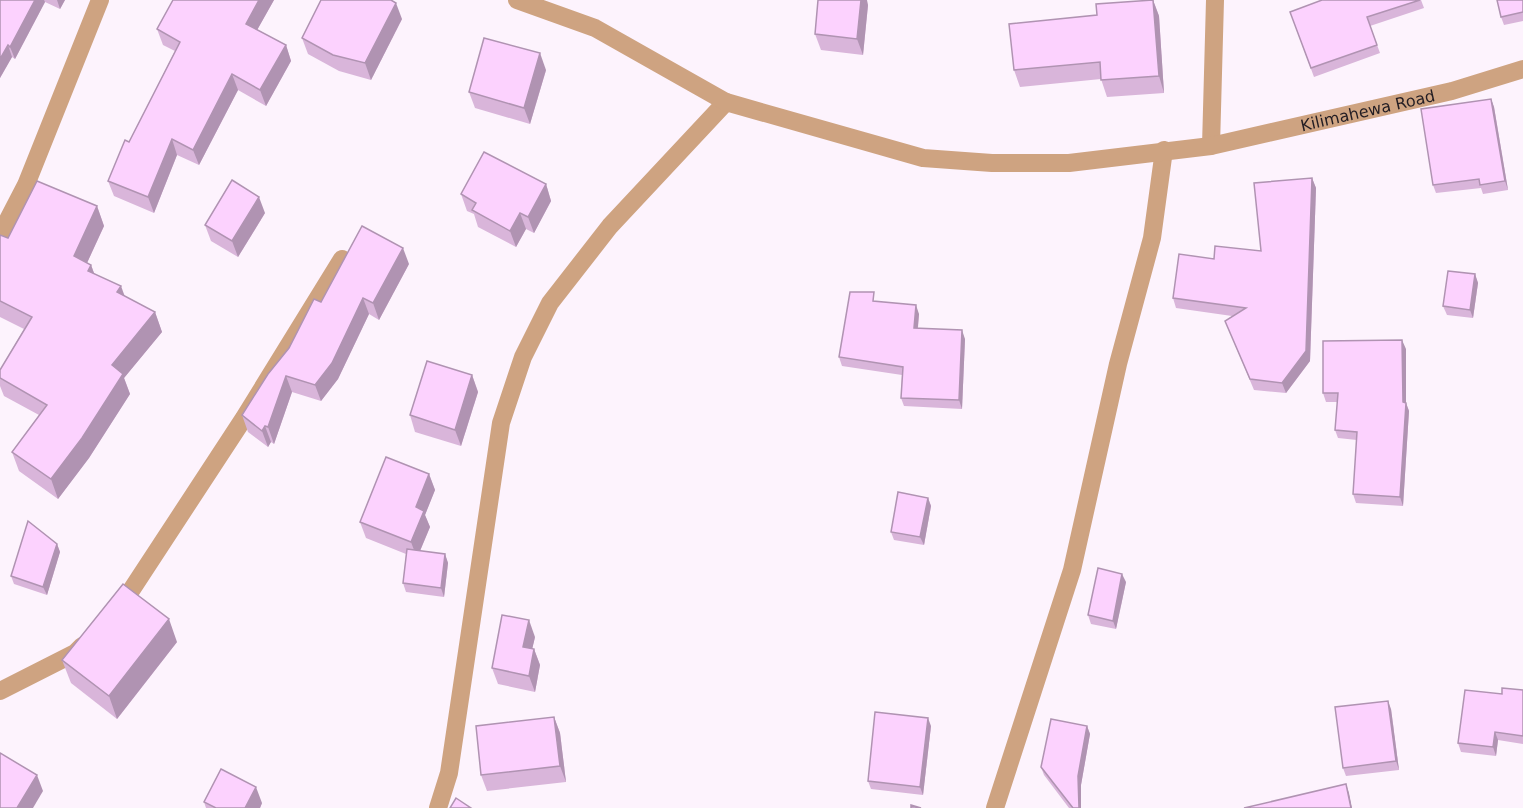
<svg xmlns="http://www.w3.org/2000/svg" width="1523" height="808" font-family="'DejaVu Sans',sans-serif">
  <rect width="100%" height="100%" fill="#fdf3fd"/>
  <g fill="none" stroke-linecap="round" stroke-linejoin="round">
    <!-- minor -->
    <g stroke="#cea381" stroke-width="18">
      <polyline points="1211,146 1215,0"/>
      <polyline points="0,235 26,185 100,0"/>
      <polyline points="116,607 132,589 244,418 342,259"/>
      <polyline points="0,691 75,653 82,646"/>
      <polyline points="438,808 449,773 501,423 523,357 550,303 610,226 726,102"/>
      <polyline points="995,808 1072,570 1118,364 1152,238 1164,150"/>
    </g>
    <!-- tertiary -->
    <path stroke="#cea381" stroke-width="18" id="s1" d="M517,0L595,28L726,102L923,158L992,163H1069L1211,146L1452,91L1523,69"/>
  </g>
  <!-- wall -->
  <g fill="#d9b5da">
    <polygon points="0,0 65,0 60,9 45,2 15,59 12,57 0,78"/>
    <polygon points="173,0 274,0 257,30 286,45 291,61 266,106 238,90 199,165 177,155 154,213 114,196 108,181 129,142 175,51 163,45 157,29"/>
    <polygon points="1153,0 1159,16 1164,93 1107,97 1101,79 1020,87 1014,70 1097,15"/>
    <polygon points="1421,0 1424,8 1370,26 1380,53 1314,77 1290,12"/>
    <polygon points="1523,0 1523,21 1504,25 1501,17"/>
    <polygon points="868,5 863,55 821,50 815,34"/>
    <polygon points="402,19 371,80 339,71 308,54 302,38"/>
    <polygon points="546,70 530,124 475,108 469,92"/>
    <polygon points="1491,99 1494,107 1508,190 1483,194 1481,188 1436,193 1433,185"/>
    <polygon points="1312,178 1316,188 1310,361 1286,393 1254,390 1225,321 1232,316 1176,308 1173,298 1214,259 1261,251"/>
    <polygon points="546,184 551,201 534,233 526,229 516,247 478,227 474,214 467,211 461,194"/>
    <polygon points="97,206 104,226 87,263 91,265 94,273 124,296 155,312 162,332 124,378 130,394 89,458 58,499 19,471 12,452 39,415 4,396 0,386 0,370 24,329 0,317 0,235 8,238"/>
    <polygon points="265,213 238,257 211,241 205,225"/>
    <polygon points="409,264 379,320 369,314 338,379 321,401 292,392 274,444 271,442 268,447 248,432 242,415 321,302"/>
    <polygon points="1475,274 1478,283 1473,318 1447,315 1443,306"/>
    <polygon points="877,302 919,314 918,328 965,339 962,409 904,406 901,398 902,375 842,366 839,357"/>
    <polygon points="1406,349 1406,403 1409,411 1403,506 1356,503 1353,494 1357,440 1338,438 1335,430 1338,402 1326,402 1323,393"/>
    <polygon points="472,375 478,392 461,446 415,432 410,415"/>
    <polygon points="429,474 435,490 425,515 430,527 420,551 445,554 448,563 444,597 406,592 403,583 406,554 366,538 360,522"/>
    <polygon points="928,498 931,506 924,545 894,540 891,532"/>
    <polygon points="57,544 60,552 47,595 14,584 11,576"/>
    <polygon points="1126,582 1116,629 1091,624 1088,615"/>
    <polygon points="535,637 532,649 534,649 540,665 535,692 498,684 492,668"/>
    <polygon points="177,642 117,719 71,683 62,660"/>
    <polygon points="1523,690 1523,744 1498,740 1496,756 1461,752 1458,743 1502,694"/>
    <polygon points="1391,709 1399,770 1346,776 1343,768"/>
    <polygon points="554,717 560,733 566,782 487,791 481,775"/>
    <polygon points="931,726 923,795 871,789 868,781"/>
    <polygon points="1087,726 1090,734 1081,785 1081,808 1069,808 1044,775 1041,767"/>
    <polygon points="204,802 262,803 260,808 206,808"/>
  </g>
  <!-- shaded-wall -->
  <g fill="#b093b2">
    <polygon points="35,0 44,0 45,2 15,59 10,47"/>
    <polygon points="57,0 65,0 60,9"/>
    <polygon points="259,0 274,0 252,39 246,24"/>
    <polygon points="861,0 867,0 868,5 863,55 857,39"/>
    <polygon points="1153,0 1159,16 1164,93 1159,76"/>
    <polygon points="396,3 402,19 371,80 365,63"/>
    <polygon points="8,45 12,57 0,78 0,59"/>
    <polygon points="286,45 291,61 266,106 260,90"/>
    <polygon points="540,53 546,70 530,124 524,108"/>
    <polygon points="232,74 238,90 199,165 193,150"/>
    <polygon points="1491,99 1494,107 1508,190 1505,181"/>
    <polygon points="172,139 177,155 154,213 148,197"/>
    <polygon points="1312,178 1316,188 1310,361 1286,393 1282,383"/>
    <polygon points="546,184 551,201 534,233 528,217"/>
    <polygon points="259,197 265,213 238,257 232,241"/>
    <polygon points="97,206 104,226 81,276 74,256"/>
    <polygon points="520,213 526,229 516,247 510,231"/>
    <polygon points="403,248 409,264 379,320 373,303"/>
    <polygon points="91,265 98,284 88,271"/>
    <polygon points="1475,274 1478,283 1473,318 1470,310"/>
    <polygon points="121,286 128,305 117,292"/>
    <polygon points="363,298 369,314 338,379 321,401 315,385"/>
    <polygon points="916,305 919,314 917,336 914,328"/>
    <polygon points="155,312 162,332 124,378 130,394 89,458 58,499 51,479 112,365"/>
    <polygon points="962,330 965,339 962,409 959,400"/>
    <polygon points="1402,340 1406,349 1406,407 1406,403 1409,411 1403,506 1400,497 1403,402"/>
    <polygon points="472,375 478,392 461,446 455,430"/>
    <polygon points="286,376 292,392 274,444 268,427"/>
    <polygon points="265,426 271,442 268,447 262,431"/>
    <polygon points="429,474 435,490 425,515 430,527 417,558 411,542 416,507"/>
    <polygon points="928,498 931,506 924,545 920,537"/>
    <polygon points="57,544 60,552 47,595 43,587"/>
    <polygon points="445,554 448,563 444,597 441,588"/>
    <polygon points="1122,574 1126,582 1116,629 1113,621"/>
    <polygon points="169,619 177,642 117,719 109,696"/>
    <polygon points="529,620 535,637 529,663 523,647"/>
    <polygon points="534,649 540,665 535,692 529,676"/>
    <polygon points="1388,701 1391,709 1399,770 1396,761"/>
    <polygon points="554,717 560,733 566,782 560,766"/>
    <polygon points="928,718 931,726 923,795 920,787"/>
    <polygon points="1087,726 1090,734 1081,785 1081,808 1079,808 1078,776"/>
    <polygon points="1495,732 1498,740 1496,756 1493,747"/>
    <polygon points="37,775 43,791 33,808 17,808"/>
    <polygon points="1346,784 1349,793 1352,808 1351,808"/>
    <polygon points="256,787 262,803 260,808 245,808"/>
  </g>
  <!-- building -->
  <g fill="#fcd2fe" stroke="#b093b2" stroke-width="1.5">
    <polygon points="0,0 35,0 10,47 8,45 0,59"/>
    <polygon points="173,0 259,0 246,24 286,45 260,90 232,74 193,150 172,139 148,197 108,181 125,140 129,142 180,42 157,29"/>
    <polygon points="321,0 391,0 396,3 365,63 333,55 302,38"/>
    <polygon points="818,0 861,0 857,39 815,34"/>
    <polygon points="1153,0 1159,76 1101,80 1100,62 1014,70 1009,24 1097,15 1096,4"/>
    <polygon points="1322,0 1420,0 1367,17 1377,45 1311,68 1290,12"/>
    <polygon points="1497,0 1523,0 1523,12 1501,17"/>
    <polygon points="484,38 540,53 524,108 469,92"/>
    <polygon points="1491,99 1505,181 1480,185 1479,179 1433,185 1421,109"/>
    <polygon points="484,152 546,184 528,217 520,213 510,231 472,210 476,203 461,194"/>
    <polygon points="1312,178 1306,351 1282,383 1250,379 1225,321 1246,308 1173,298 1179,254 1214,259 1215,246 1261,251 1254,183"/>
    <polygon points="232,180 259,197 232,241 205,225"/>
    <polygon points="37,181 97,206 74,256 91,265 88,271 121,286 117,292 155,312 112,365 123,374 82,438 51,479 12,452 47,405 0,378 0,370 32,317 0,301 0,235 8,238"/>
    <polygon points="362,226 403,248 373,303 363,298 332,363 315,385 286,376 268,427 265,426 262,431 242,415 268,374 289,348 314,299 321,302"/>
    <polygon points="1448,271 1475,274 1470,310 1443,306"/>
    <polygon points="850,292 874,292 873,301 916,305 914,328 962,330 959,400 901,398 903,367 839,357"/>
    <polygon points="1402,340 1403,402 1406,403 1400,497 1353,494 1357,432 1335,430 1338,393 1323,393 1323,341"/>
    <polygon points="427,361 472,375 455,430 410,415"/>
    <polygon points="386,457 429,474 416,507 424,511 411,542 360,522"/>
    <polygon points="898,492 928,498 920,537 891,532"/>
    <polygon points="28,521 57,544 43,587 11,576"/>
    <polygon points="407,549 445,554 441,588 403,583"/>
    <polygon points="1098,568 1122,574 1113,621 1088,615"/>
    <polygon points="123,584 169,619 109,696 62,660"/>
    <polygon points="502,615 529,620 523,647 534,649 529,676 492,668"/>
    <polygon points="1502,688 1523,690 1523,736 1495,732 1493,747 1458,743 1465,690 1502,694"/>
    <polygon points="1388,701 1396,761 1343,768 1335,707"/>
    <polygon points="875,712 928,718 920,787 868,781"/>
    <polygon points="554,717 560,766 481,775 476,726"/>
    <polygon points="1051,719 1087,726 1078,776 1079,808 1073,808 1041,767"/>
    <polygon points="0,753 37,775 17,808 0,808"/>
    <polygon points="221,769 256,787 245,808 216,808 204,802"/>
    <polygon points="1346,784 1351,808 1244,808"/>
    <polygon points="456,798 471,808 450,808"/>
    <polygon points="911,805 921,808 911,808"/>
  </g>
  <g text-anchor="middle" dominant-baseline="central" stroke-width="5" stroke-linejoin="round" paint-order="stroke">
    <!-- street labels -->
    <g font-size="16" fill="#231d23" stroke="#fff">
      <text stroke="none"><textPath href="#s1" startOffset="888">Kilimahewa Road</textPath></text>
    </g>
  </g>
</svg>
